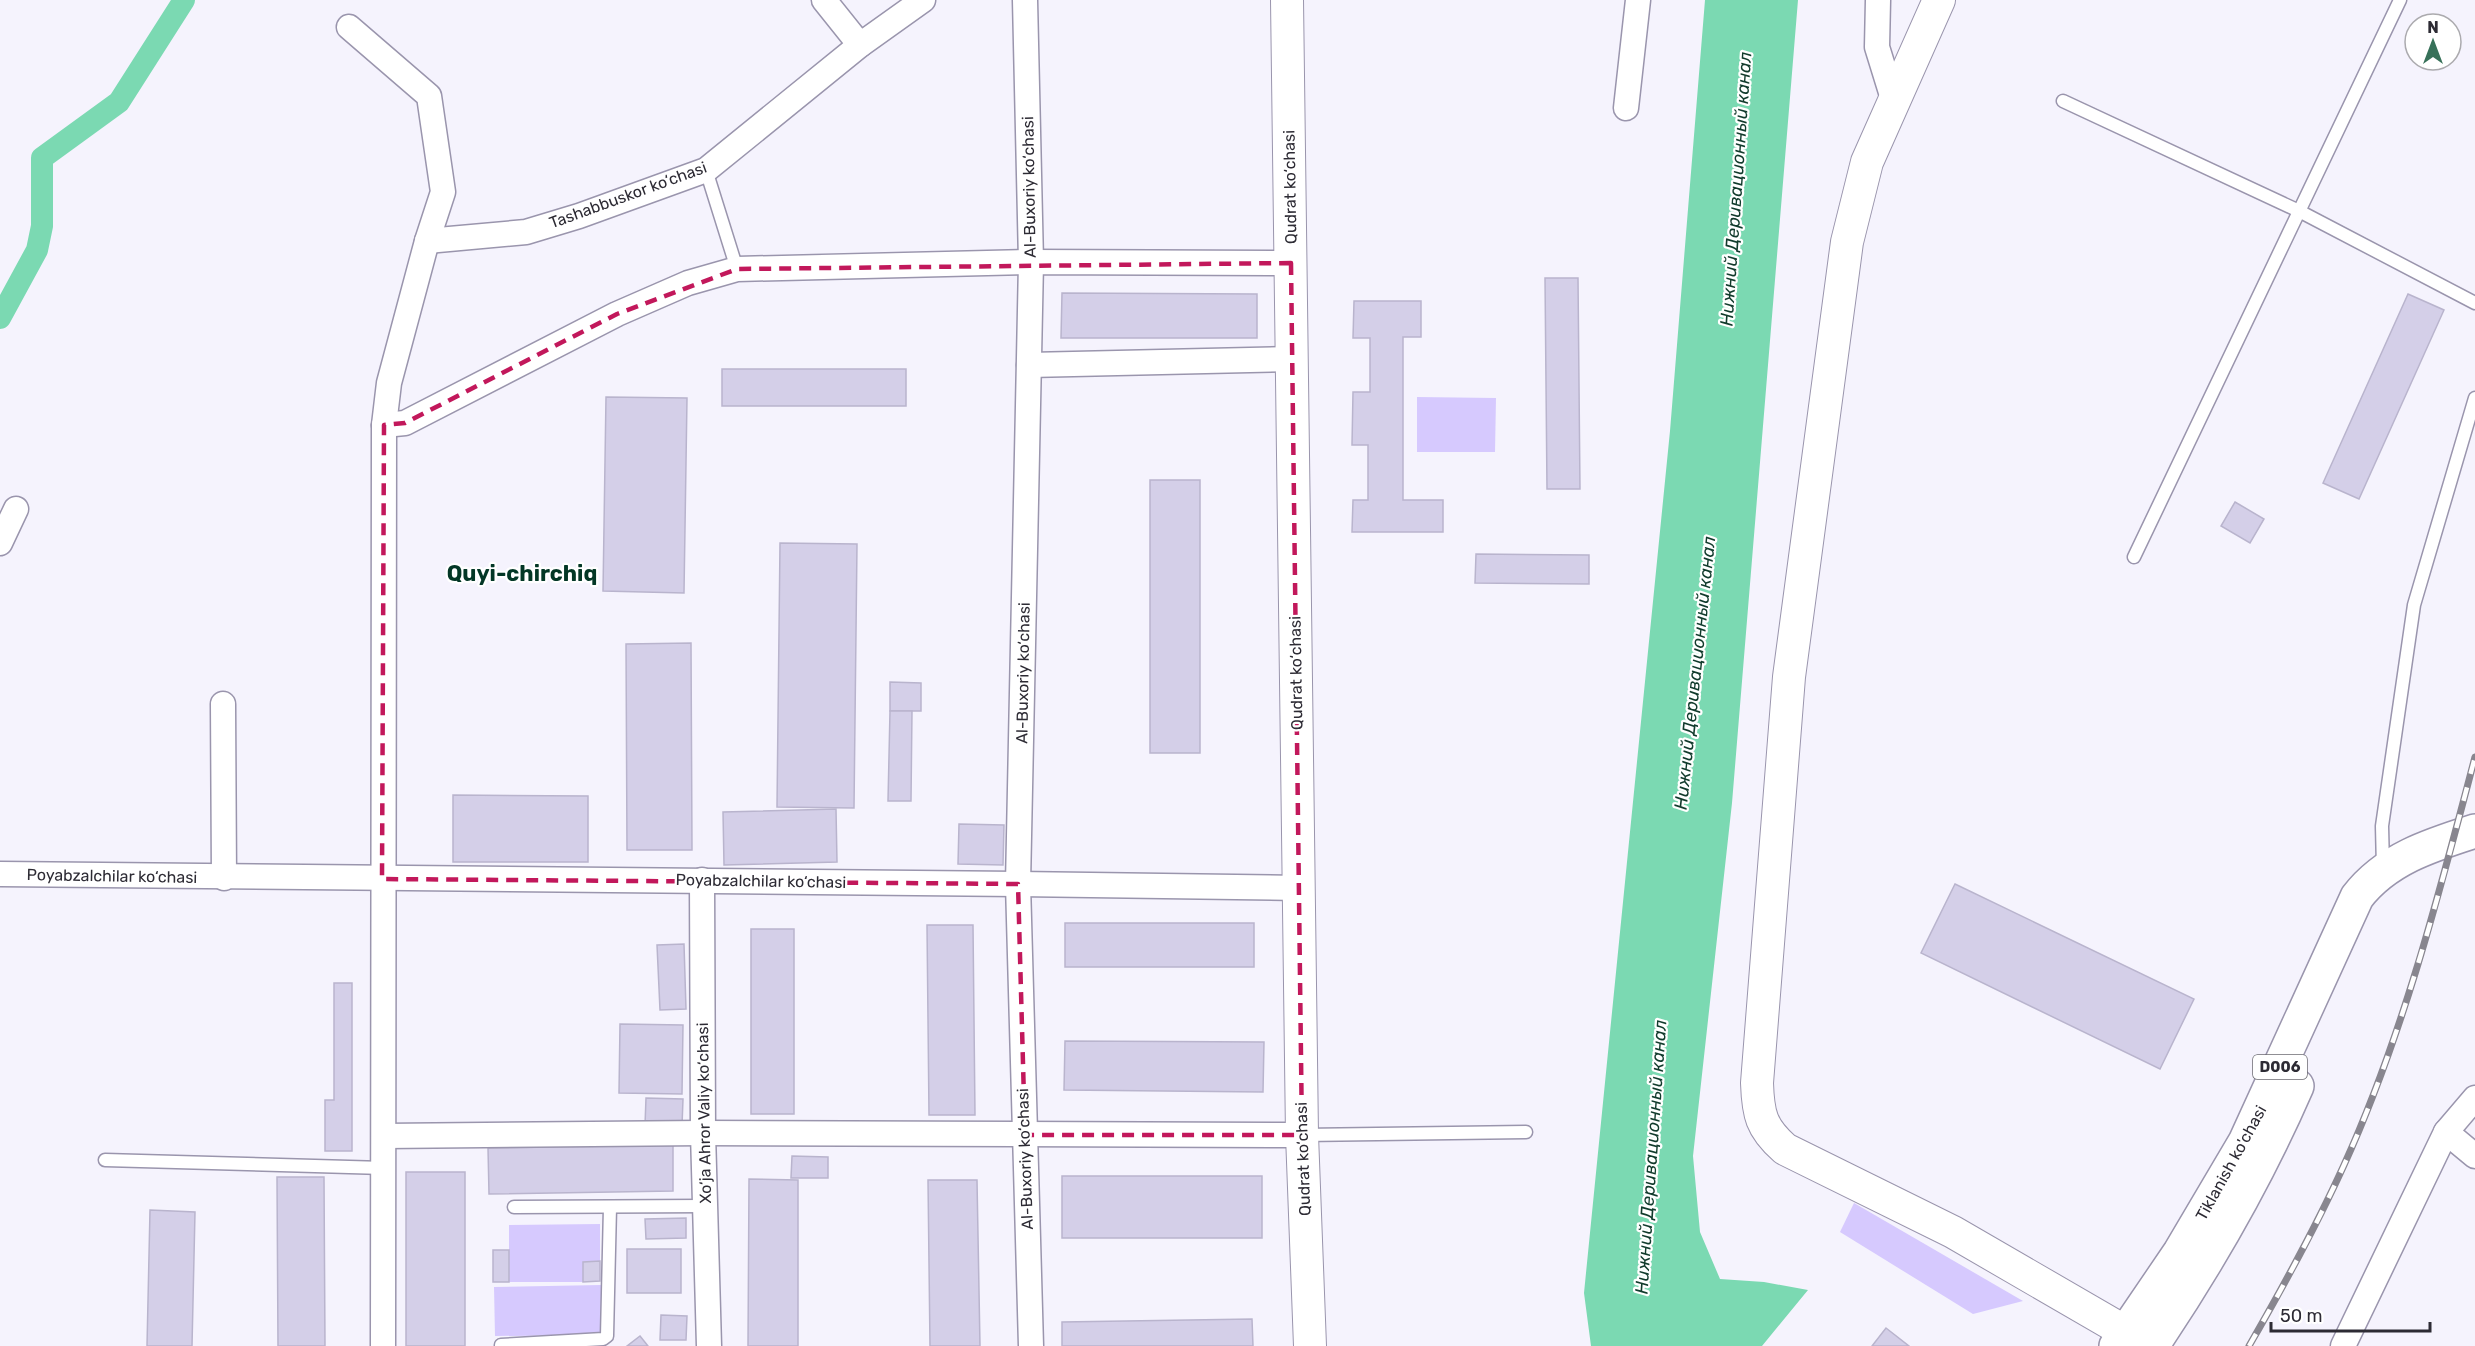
<svg xmlns="http://www.w3.org/2000/svg" width="2475" height="1346" font-family="Rubik,sans-serif">
  <rect width="100%" height="100%" fill="#f5f3fd"/>
  <!-- green -->
  <g fill="#d6c9fe">
    <polygon points="1417,397 1496,398 1495,452 1417,452"/>
    <polygon points="1854,1203 2023,1301 1973,1314 1840,1232"/>
    <polygon points="600,1224 600,1261 583,1262 583,1282 509,1282 509,1225"/>
    <polygon points="601,1285 602,1335 495,1336 494,1287"/>
  </g>
  <!-- water -->
  <polygon fill="#7bd9b2" points="1705,0 1798,0 1732,803 1693,1156 1700,1232 1720,1279 1764,1282 1808,1290 1762,1346 1591,1346 1584,1293 1670,431"/>
  <g fill="none" stroke-linecap="round" stroke-linejoin="round">
    <!-- canal -->
    <polyline stroke="#7bd9b2" stroke-width="22" points="0,318 37,250 42,226 42,158 119,102 184,0"/>
  </g>
  <!-- building -->
  <g fill="#d4cfe8" stroke="#b9b4cd" stroke-width="1.5">
    <polygon points="1545,278 1578,278 1580,489 1547,489"/>
    <polygon points="1062,293 1257,294 1257,338 1061,338"/>
    <polygon points="2408,294 2444,310 2359,499 2323,483"/>
    <polygon points="1354,301 1421,301 1421,337 1403,337 1403,500 1443,500 1443,532 1352,532 1353,500 1368,500 1368,445 1352,445 1353,392 1370,392 1370,338 1353,338"/>
    <rect x="722" y="369" width="184" height="37"/>
    <polygon points="606,397 687,398 684,593 603,591"/>
    <rect x="1150" y="480" width="50" height="273"/>
    <polygon points="2235,502 2264,519 2250,543 2221,526"/>
    <polygon points="780,543 857,544 854,808 777,807"/>
    <polygon points="1476,554 1589,555 1589,584 1475,583"/>
    <polygon points="691,643 692,850 627,850 626,644"/>
    <polygon points="890,682 921,683 921,711 890,711"/>
    <polygon points="890,711 912,711 911,801 888,801"/>
    <polygon points="453,795 588,796 588,862 453,862"/>
    <polygon points="836,809 837,862 724,865 723,812"/>
    <polygon points="959,824 1004,825 1003,865 958,864"/>
    <polygon points="1955,884 2194,999 2160,1069 1921,953"/>
    <rect x="1065" y="923" width="189" height="44"/>
    <polygon points="927,925 973,925 975,1115 929,1115"/>
    <rect x="751" y="929" width="43" height="185"/>
    <polygon points="684,944 686,1009 660,1010 657,945"/>
    <polygon points="334,983 352,983 352,1151 325,1151 325,1100 334,1100"/>
    <polygon points="620,1024 683,1025 682,1094 619,1093"/>
    <polygon points="1065,1041 1264,1042 1263,1092 1064,1090"/>
    <polygon points="646,1098 683,1099 682,1126 645,1125"/>
    <polygon points="673,1145 673,1191 489,1194 488,1148"/>
    <polygon points="792,1156 828,1157 828,1178 791,1178"/>
    <rect x="406" y="1172" width="59" height="174"/>
    <rect x="1062" y="1176" width="200" height="62"/>
    <polygon points="277,1177 324,1177 325,1346 278,1346"/>
    <polygon points="749,1179 798,1180 798,1346 748,1346"/>
    <polygon points="928,1180 977,1180 980,1346 930,1346"/>
    <polygon points="150,1210 195,1212 192,1346 147,1346"/>
    <polygon points="686,1218 686,1238 646,1239 645,1219"/>
    <rect x="627" y="1249" width="54" height="44"/>
    <rect x="493" y="1250" width="16" height="32"/>
    <polygon points="600,1261 600,1281 583,1282 583,1262"/>
    <polygon points="661,1315 687,1316 686,1340 660,1340"/>
    <polygon points="1252,1319 1253,1346 1062,1346 1062,1322"/>
    <polygon points="1886,1328 1909,1346 1872,1346"/>
    <polygon points="640,1336 648,1346 627,1346"/>
  </g>
  <g fill="none" stroke-linecap="round" stroke-linejoin="round">
    <defs>
      <g id="service">
        <polyline points="2063,101 2299,211 2475,303"/>
        <polyline points="706,170 737,269"/>
        <polyline points="2134,557 2400,0"/>
        <polyline points="2383,868 2382,826 2414,605 2475,398"/>
        <polyline points="1303,1135 1526,1132"/>
        <polyline points="105,1160 384,1168"/>
        <polyline points="514,1207 705,1206"/>
        <polyline points="501,1345 603,1339 607,1336 610,1207"/>
      </g>
      <g id="minor">
        <polyline points="824,0 860,45"/>
        <polyline points="1025,0 1031,262 1018,884 1031,1346"/>
        <polyline points="1878,0 1877,47 1894,102"/>
        <polyline points="349,27 429,96 443,192 427,241 389,383 384,425 383,1346"/>
        <polyline points="1626,108 1638,0"/>
        <polyline points="427,241 526,232 579,216 706,170 860,45 923,0"/>
        <polyline points="1029,365 1292,359"/>
        <polyline points="384,425 405,423 617,314 688,283 737,269 1031,262 1291,263"/>
        <polyline points="0,543 16,509"/>
        <polyline points="223,704 224,878"/>
        <polyline points="0,874 1018,884 1299,888"/>
        <polyline points="702,880 703,1133 709,1346"/>
        <polyline points="2446,1132 2475,1156"/>
        <polyline points="384,1136 703,1133 1302,1135"/>
        <polyline points="2343,1346 2446,1132 2475,1098"/>
      </g>
      <g id="tertiary">
        <polyline points="1287,0 1302,1135 1310,1346"/>
        <path d="M1939,0L1867,162L1847,242L1789,677L1757,1083C1758,1114 1761,1128 1785,1149L1953,1232L2148,1345"/>
      </g>
      <g id="primary">
        <path d="M2116,1346L2180,1252L2245,1142L2357,897C2386,859 2431,845 2475,831"/>
        <path d="M2152,1346C2208,1263 2257,1178 2297,1086"/>
      </g>
    </defs>
    <!-- service casing -->
    <use href="#service" stroke="#9a95ad" stroke-width="15"/>
    <!-- minor casing -->
    <use href="#minor" stroke="#9a95ad" stroke-width="27"/>
    <!-- tertiary casing -->
    <use href="#tertiary" stroke="#9a95ad" stroke-width="34"/>
    <!-- primary casing -->
    <use href="#primary" stroke="#9a95ad" stroke-width="36"/>
    <!-- service -->
    <use href="#service" stroke="#fff" stroke-width="12"/>
    <!-- minor -->
    <use href="#minor" stroke="#fff" stroke-width="24"/>
    <!-- tertiary -->
    <use href="#tertiary" stroke="#fff" stroke-width="32"/>
    <!-- primary -->
    <use href="#primary" stroke="#fff" stroke-width="33"/>
    <defs>
      <path id="rail" d="M2249,1346C2283,1287 2316,1227 2344,1165C2403,1035 2439,894 2475,757"/>
    </defs>
    <!-- rail casing -->
    <use href="#rail" stroke="#88868f" stroke-width="7"/>
    <!-- rail -->
    <use href="#rail" stroke="#fff" stroke-width="4.5" stroke-dasharray="14" stroke-linecap="butt"/>
  </g>
  <!-- marked area -->
  <path fill="none" stroke="#c2185b" stroke-width="4.5" stroke-dasharray="12 8" stroke-linejoin="round" d="M1291,263L1302,1135H1025L1018,884L382,879L384,425L405,423L617,314L737,269Z"/>
  <g text-anchor="middle" dominant-baseline="central" stroke-width="4.5" stroke-linejoin="round" paint-order="stroke">
    <!-- shield labels -->
    <rect fill="#fff" stroke="#6c6b71" stroke-width="1.5" x="2253" y="1055" width="54" height="24" rx="4.5"/>
    <g font-size="15" font-weight="bold" fill="#2d2b34">
      <text x="2280" y="1067">D006</text>
    </g>
    <!-- street labels -->
    <g font-size="16" fill="#2d2b34" stroke="#fff">
      <text transform="translate(1029 187) rotate(-91)">Al-Buxoriy ko‘chasi</text>
      <text transform="translate(1290 187) rotate(-91)">Qudrat ko‘chasi</text>
      <text transform="translate(628 195) rotate(-20)">Tashabbuskor ko‘chasi</text>
      <text transform="translate(1023 673) rotate(-89)">Al-Buxoriy ko‘chasi</text>
      <text transform="translate(1296 673) rotate(-91)">Qudrat ko‘chasi</text>
      <text transform="translate(112 876) rotate(1)">Poyabzalchilar ko‘chasi</text>
      <text transform="translate(761 881) rotate(1)">Poyabzalchilar ko‘chasi</text>
      <text transform="translate(704 1113) rotate(-91)">Xo‘ja Ahror Valiy ko‘chasi</text>
      <text transform="translate(1025 1159) rotate(-92)">Al-Buxoriy ko‘chasi</text>
      <text transform="translate(1303 1159) rotate(-92)">Qudrat ko‘chasi</text>
      <text transform="translate(2231 1163) rotate(-61)">Tiklanish ko'chasi</text>
    </g>
    <!-- water labels -->
    <g font-size="18" font-style="italic" fill="#113b2c" stroke="#fff">
      <text transform="translate(1736 189) rotate(-86)">Нижний Деривационный канал</text>
      <text transform="translate(1695 673) rotate(-84)">Нижний Деривационный канал</text>
      <text transform="translate(1651 1157) rotate(-86)">Нижний Деривационный канал</text>
    </g>
    <!-- district labels -->
    <g font-size="22" font-weight="bold" fill="#033726" stroke="#fff">
      <text x="522" y="573">Quyi-chirchiq</text>
    </g>
  </g>
  <!-- north arrow -->
  <g transform="translate(2433 42)"><circle r="28" fill="#ffffff" stroke="#abaaae" stroke-width="1.5"/>
  <path d="M0-4.5L10 22L0 15L-10 22Z" fill="#377159"/>
  <text y="-9" font-size="16" font-weight="bold" text-anchor="middle" fill="#2d2b34">N</text>
  </g>
  <!-- scale -->
  <path d="M2271 1322v9h159v-9" fill="none" stroke="#2d2b34" stroke-width="3"/>
  <text x="2280" y="1322" font-size="18" fill="#2d2b34" stroke="#ffffff" stroke-width="4.5" paint-order="stroke">50 m</text>
</svg>
